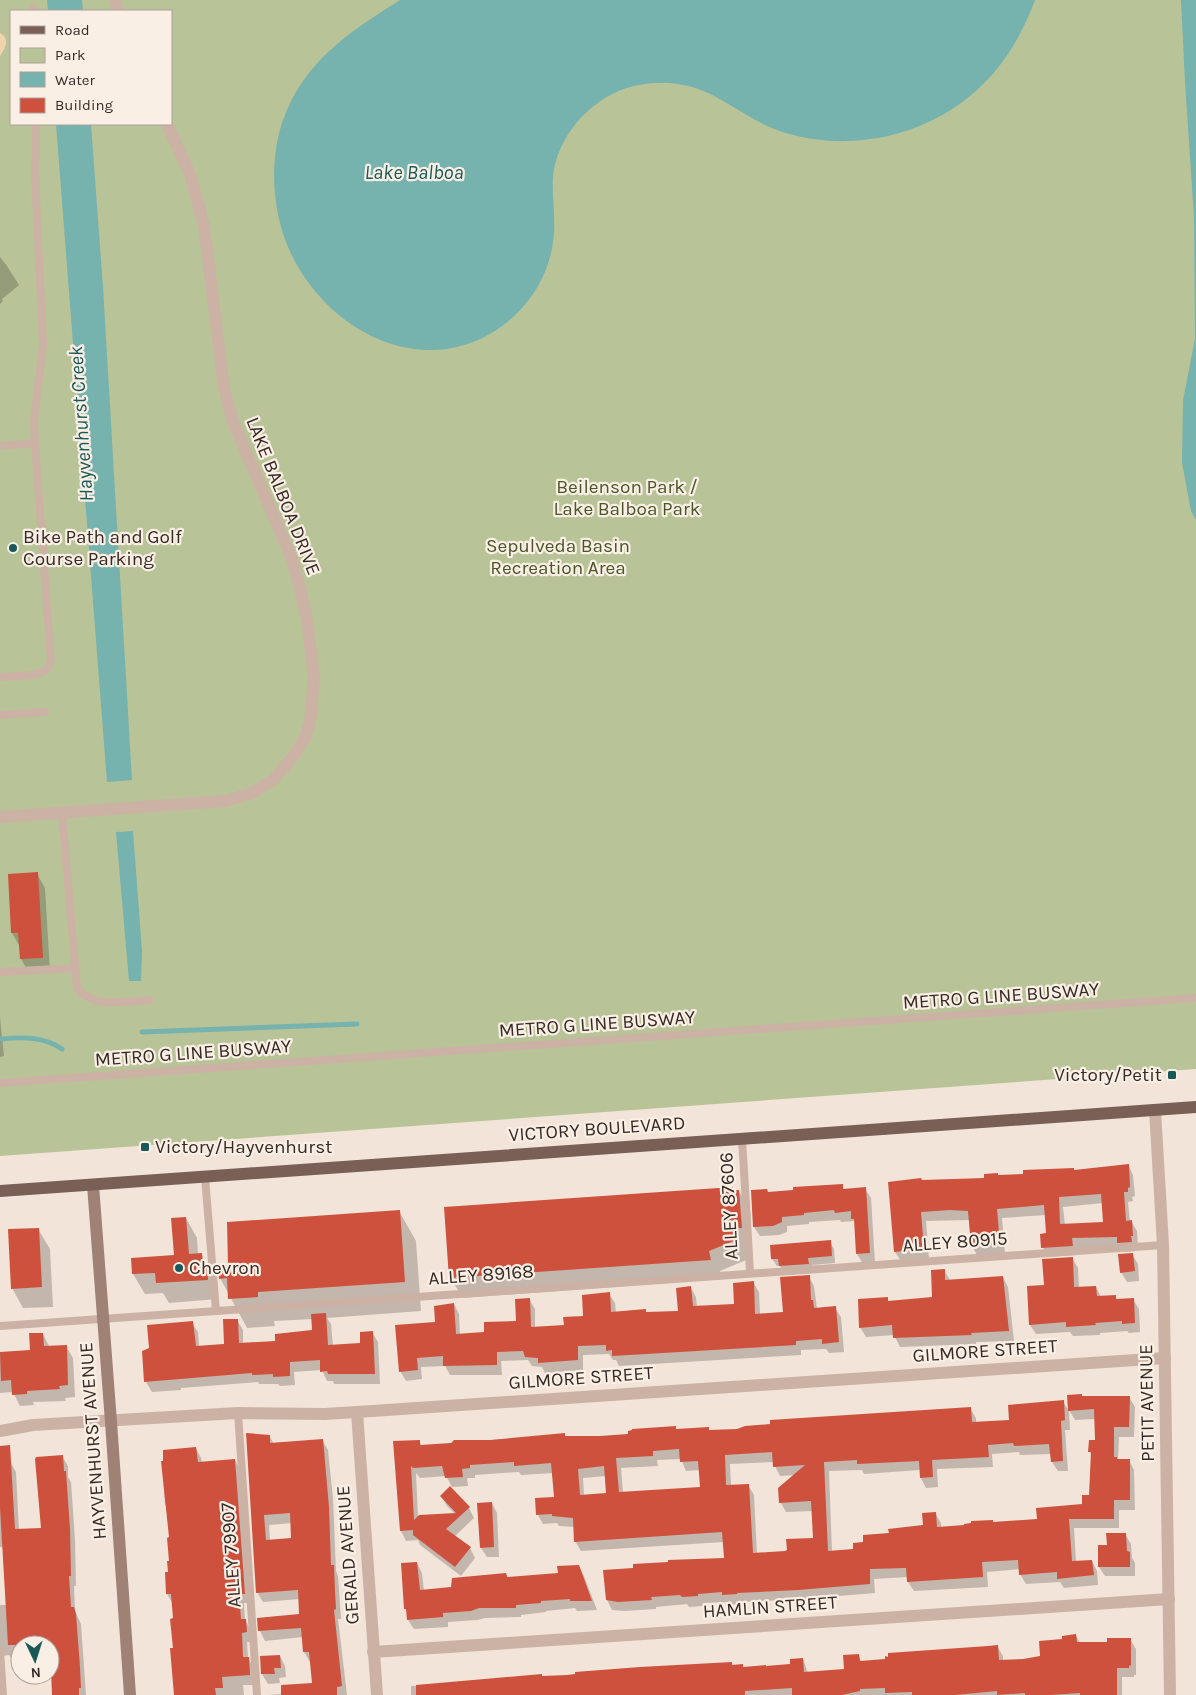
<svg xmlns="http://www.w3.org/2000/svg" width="1196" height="1695" font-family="Karla,sans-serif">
  <rect width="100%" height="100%" fill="#f3e4d9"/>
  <!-- green -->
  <path fill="#b9c398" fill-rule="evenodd" d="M0,0H1196V1069L0,1156ZM11,11H171V124H11Z"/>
  <!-- sand -->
  <path fill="#f1d3ad" d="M0,33C11,39 5,48 0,56Z"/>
  <!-- water -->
  <g fill="#76b2ae">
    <polygon points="47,0 82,0 83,11 48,11"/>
    <path d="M400,0H1035C1027,22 1015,46 1000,65C949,132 856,158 777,130C755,122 738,109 718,98C692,83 663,79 634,86C595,95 562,130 554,169C550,193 557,218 553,242C546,296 501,341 447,349C376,358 311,306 286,242C272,205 270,160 282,123C303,62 348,33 400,0Z"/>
    <polygon points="1181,0 1196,0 1196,520 1191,511 1182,463 1183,400 1195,339 1194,217 1185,82"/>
    <polygon points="56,124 91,124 103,287 132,780 107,782"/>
    <polygon points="133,831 142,951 141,981 129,981 116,832"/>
  </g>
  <!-- shadow -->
  <g fill="#0003" fill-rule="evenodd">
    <polygon points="0,257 7,266 19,285 2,299 3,301 0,304"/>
    <polygon points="37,874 45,888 50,972 29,973 21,959 20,947 12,933 9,875"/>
    <polygon points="0,1017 4,1056 0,1057"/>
    <path d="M1128,1165L1133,1175L1135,1196L1132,1197L1133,1201L1128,1202L1130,1222L1131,1221L1137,1231L1138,1245H1136V1251L1124,1252L1121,1246L1077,1248V1255L1048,1257L1043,1247L1048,1234L1046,1215L1002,1218L1005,1253L977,1255L972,1246L970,1220L926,1221L929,1259L901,1261L895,1252L922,1181L986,1179L1074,1169L1075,1171ZM1103,1203L1104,1223L1065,1225L1063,1207Z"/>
    <polygon points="842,1186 844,1190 865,1189 871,1198 875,1263 863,1264 857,1254 856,1225 854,1221 841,1222 840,1220 809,1222 809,1224 787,1226 787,1232 779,1235 760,1236 754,1227 769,1193"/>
    <polygon points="732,1188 734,1192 739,1191 750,1211 752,1247 746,1248 746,1260 720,1271 722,1279 463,1298 451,1279 446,1208"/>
    <polygon points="399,1211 416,1241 421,1311 327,1318 331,1324 333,1346 362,1344 372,1332 378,1342 380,1384 334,1384 333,1381 327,1381 322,1370 294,1372 295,1385 280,1386 278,1384 259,1384 258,1382 181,1388 181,1390 152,1392 146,1382 143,1352 192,1323 198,1332 199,1347 226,1345 237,1320 243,1330 243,1344 277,1342 313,1331 313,1319 274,1321 275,1326 247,1328 220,1278 229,1266"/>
    <polygon points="186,1218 197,1238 198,1254 201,1254 212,1274 218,1299 169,1303 163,1293 145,1294 133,1274 132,1259 175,1256"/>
    <polygon points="38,1229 50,1249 53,1307 23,1308 12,1288"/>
    <polygon points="830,1242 834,1249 835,1263 812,1265 812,1271 784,1273 780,1266 777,1266 772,1259"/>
    <polygon points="1132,1254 1138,1264 1139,1281 1127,1282 1121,1272"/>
    <polygon points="1072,1258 1078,1268 1079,1288 1096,1287 1101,1297 1115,1296 1117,1300 1133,1299 1139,1309 1140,1332 1129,1333 1127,1331 1100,1333 1100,1335 1073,1336 1070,1332 1036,1334 1030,1325 1046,1286"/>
    <polygon points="944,1270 950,1280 1003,1277 1008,1287 1014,1341 976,1342 976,1344 900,1347 894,1335 866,1337 860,1327 887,1298 889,1302 933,1298"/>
    <polygon points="809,1277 814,1286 817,1309 835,1308 841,1317 844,1352 829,1353 826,1349 801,1350 801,1355 619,1366 616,1360 613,1360 609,1354 583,1355 583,1370 545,1373 542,1367 532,1366 528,1360 501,1361 502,1375 450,1375 445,1366 421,1367 422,1379 406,1381 400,1371 437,1323 454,1304 459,1314 460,1335 486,1334 517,1322 529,1299 535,1309 535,1328 565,1326 585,1317 609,1294 615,1303 616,1313 645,1311 647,1314 680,1312 691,1288 696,1297 697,1307 735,1306 753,1282 759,1292 760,1315 784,1313"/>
    <polygon points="43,1334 49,1346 66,1346 73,1358 75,1397 65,1398 66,1401 33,1402 34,1405 20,1406 13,1392 0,1393 0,1353 31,1352"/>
    <path d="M1082,1397H1129L1135,1407L1134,1437H1119L1118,1460H1129L1134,1470L1135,1510H1119V1528H1074L1076,1562L1092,1561L1097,1571L1098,1585L1064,1588L1060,1582L1026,1584L1020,1574V1569L987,1572L988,1587L914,1591L908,1582V1577L874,1579L875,1593L804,1599L741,1602L742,1604L729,1605L728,1602L703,1603V1606L689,1607L687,1604L656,1607V1609L624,1611L612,1610L607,1600L725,1560L724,1542L581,1551L575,1541L574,1527L559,1526L557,1523L543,1524L538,1515L555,1498L553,1473L521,1475L519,1472L475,1475V1478H467L468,1486L452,1487L446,1476L420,1478L416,1473L418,1518L455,1514L447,1506L441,1496L469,1508L474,1518L454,1537L470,1548L475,1558L461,1576L420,1545L418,1540L406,1541L401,1531L394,1443L419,1441L422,1446L564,1434L566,1438L630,1436L675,1428L677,1430L708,1428L710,1431L737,1430L970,1408L976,1418V1423L1010,1421L1063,1402L1069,1411L1070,1430H1065L1068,1471H1058L1052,1462L1051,1454L1020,1455L1019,1452L992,1454L993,1467L937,1469L938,1487L926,1488L921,1478L920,1470L864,1474L862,1470L829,1471L832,1552L854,1551L865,1544L890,1534L924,1526L935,1513L941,1523V1528L1038,1520L1083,1505L1090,1496L1092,1456L1090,1452V1442H1096V1419L1075,1420L1069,1410ZM681,1459L686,1471L700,1470L701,1488L623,1493L621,1468L658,1466L657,1460ZM774,1462L775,1466L780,1476L795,1475L781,1503L786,1512L813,1511L814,1539L785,1552L757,1554L754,1495L748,1485L731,1486L730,1464ZM606,1476L607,1494L584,1496L583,1478Z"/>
    <path d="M270,1437L274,1444L322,1440L328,1450L333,1499L336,1571L338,1576L341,1619H338L347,1695H268L306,1692L314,1684L312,1662H310L304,1652L303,1637L265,1641L260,1631L259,1619L301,1616L300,1599L263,1602L257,1592ZM292,1523V1539L270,1541L269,1525Z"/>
    <polygon points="196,1448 201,1458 202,1463 235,1460 240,1470 249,1603 244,1603 245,1620 251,1630 252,1642 247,1642 248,1658 254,1668 255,1685 243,1685 244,1695 175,1695 175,1620 173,1604 167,1594 166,1574 169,1573 171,1562 168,1508 165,1504 162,1462"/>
    <polygon points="62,1456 68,1466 68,1477 71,1482 75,1540 76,1586 74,1586 75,1611 81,1624 86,1695 53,1695 50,1645 20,1645 20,1664 16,1664 9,1655 3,1656 0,1661 0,1605 6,1605 3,1547 0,1547 0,1463 11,1463 16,1472 19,1530 42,1529"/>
    <polygon points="492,1503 497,1513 499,1557 487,1557 481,1548"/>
    <polygon points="1125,1534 1131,1544 1132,1558 1135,1563 1135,1576 1105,1576 1099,1567 1108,1546"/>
    <polygon points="417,1563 422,1573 424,1591 452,1589 506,1574 508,1578 559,1574 579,1566 584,1576 597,1610 577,1611 575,1608 546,1611 546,1612 521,1615 521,1617 485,1618 477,1620 448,1622 448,1627 414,1629 408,1620 408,1613 405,1609"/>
    <polygon points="1076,1636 1080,1643 1108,1643 1130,1639 1136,1649 1136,1675 1134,1675 1134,1677 1122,1677 1122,1695 587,1695 732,1663 733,1666 742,1666 744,1668 766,1667 791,1665 803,1659 808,1673 845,1670 858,1656 862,1662 997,1646 1003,1656 1003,1661 1023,1660 1042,1657 1063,1641"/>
    <polygon points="280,1656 285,1666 286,1677 279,1678 280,1683 268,1684 262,1674 261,1657"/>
    <polygon points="438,1685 444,1695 411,1695 411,1686"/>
  </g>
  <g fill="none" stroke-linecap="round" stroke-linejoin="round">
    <!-- stream -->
    <g stroke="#76b2ae" stroke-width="5">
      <polyline points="142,1032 357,1024"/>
      <path d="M0,1039C22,1037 43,1036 62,1049"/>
    </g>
  </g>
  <!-- building -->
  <g fill="#cd513d" fill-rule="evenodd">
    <polygon points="38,872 43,958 20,959 18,933 11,933 8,874"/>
    <path d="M1129,1164L1130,1187L1128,1188V1192H1124L1126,1221L1132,1220L1133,1236H1131L1132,1242L1117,1243V1237L1072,1238L1073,1246L1041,1248L1040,1234L1046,1233L1044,1205L997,1209L1000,1244L971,1246L968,1211L950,1210L921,1212L924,1249L894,1252L888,1182L921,1178L922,1180L984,1178V1174L998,1173V1175L1023,1174V1170L1074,1168V1170ZM1101,1194L1103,1222L1060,1224L1059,1197Z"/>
    <polygon points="843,1184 843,1189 866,1187 870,1253 856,1254 854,1219 851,1219 851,1211 835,1213 834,1210 804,1213 804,1215 782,1217 782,1222 773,1226 753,1227 751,1190 767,1189 768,1192 793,1190 793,1187"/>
    <polygon points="733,1187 733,1190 739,1190 742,1228 735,1228 736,1240 709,1251 711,1260 449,1278 444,1207"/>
    <polygon points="400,1210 405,1282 258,1292 258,1297 228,1299 227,1278 219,1279 218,1265 228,1265 227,1222"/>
    <polygon points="186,1217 189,1254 202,1253 203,1266 207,1266 208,1280 156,1283 155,1273 132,1274 131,1258 174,1255 171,1218"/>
    <polygon points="39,1228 42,1287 11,1289 8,1229"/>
    <polygon points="831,1240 832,1256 808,1258 809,1264 779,1266 778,1259 771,1259 770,1245"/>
    <polygon points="1133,1253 1135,1271 1120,1273 1118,1254"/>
    <polygon points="1073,1257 1074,1287 1096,1286 1097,1296 1116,1295 1116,1299 1134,1298 1135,1323 1122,1324 1122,1321 1095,1323 1096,1325 1066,1327 1066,1322 1029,1325 1027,1286 1044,1285 1042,1259"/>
    <polygon points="945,1269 945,1280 1003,1276 1009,1331 971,1333 972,1335 893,1338 892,1325 859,1328 858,1299 888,1297 888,1301 932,1297 931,1270"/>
    <polygon points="810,1275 811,1300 813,1300 814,1308 836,1306 839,1342 822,1344 822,1339 796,1341 796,1345 612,1356 612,1350 606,1351 606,1345 578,1346 578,1360 538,1363 538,1358 525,1357 523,1351 497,1352 497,1365 443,1366 443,1356 417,1358 418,1370 399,1372 395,1325 435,1322 434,1306 454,1303 456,1334 484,1332 484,1322 516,1321 515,1299 530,1298 531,1327 564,1325 563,1317 583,1316 582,1295 610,1292 611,1312 646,1309 646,1312 678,1311 676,1288 691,1286 693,1306 734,1304 733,1283 754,1281 755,1314 783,1312 780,1277"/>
    <polygon points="326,1313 328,1345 360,1343 360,1332 373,1331 375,1374 328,1374 327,1371 320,1372 320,1360 290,1362 290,1376 273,1377 273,1374 252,1375 252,1373 144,1382 142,1351 149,1348 147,1325 193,1321 196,1346 224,1344 223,1319 238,1319 239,1343 275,1341 275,1334 312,1330 311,1314"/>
    <polygon points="29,1333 43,1333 44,1346 67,1345 68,1385 59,1386 60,1389 27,1391 27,1394 12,1395 11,1380 1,1381 0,1352 30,1350"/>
    <path d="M1082,1394V1396H1130L1129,1427H1114V1457H1117V1459H1130V1500H1114V1519H1069L1072,1561L1092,1560L1094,1575L1057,1579V1572L1019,1575L1018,1560L982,1562L983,1577L907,1582L906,1568L870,1569V1584L798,1590L737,1593V1594L722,1595V1592L698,1594V1596L682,1597L680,1595L651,1597L652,1600L618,1602L606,1600L603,1570L633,1568V1564L668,1562V1560L724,1558L722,1532L574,1542L573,1518L552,1516V1514L536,1515L535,1498L554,1497L551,1463L514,1466V1462L470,1465V1468L462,1469L463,1477L445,1478L442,1466L413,1468L411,1466L414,1520L419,1515L456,1513L440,1496L450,1486L470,1507L446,1529L471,1547L455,1567L413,1535V1530L400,1531L393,1441L420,1440V1445L451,1443L454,1440H490L565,1433V1436H600L628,1434V1431L632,1430V1429L676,1426V1429L709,1427V1430L737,1429L745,1426L770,1424V1420L971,1407L972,1422L1009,1420L1008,1405L1064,1400L1065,1420L1061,1421L1063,1461L1051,1462L1049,1444L1014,1446L1013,1443L988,1445L989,1457L932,1460L933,1477L920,1478L919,1461L857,1464V1460L824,1462L828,1551L853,1549V1543L863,1542V1535L889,1533L888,1529L923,1525L922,1513L936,1512L937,1527L964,1525V1524L971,1523V1521L993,1520V1522L1037,1519L1036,1508L1082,1504V1495H1089L1091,1452H1088L1089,1440H1095L1094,1409L1068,1411L1067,1395ZM679,1449L680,1462L698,1461L700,1487L619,1492L616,1458L653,1456V1451ZM772,1452L773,1467L805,1465L778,1488L779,1503L811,1501L813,1538L786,1539L787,1550L785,1551L753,1553L749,1484L726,1485L725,1455ZM604,1466L606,1493L580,1495L578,1469Z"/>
    <path d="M246,1433L270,1435V1443L323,1439L329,1507L331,1565H334L335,1591L336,1609L334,1610L342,1686L337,1687V1695H281V1685L312,1683L309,1652H303L301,1628L258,1631L257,1618L299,1614L298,1590L256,1593ZM290,1513L291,1538L266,1540L264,1515Z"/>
    <polygon points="10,1445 15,1529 41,1528 35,1459 36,1457 63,1455 64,1471 66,1471 70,1529 71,1576 69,1576 71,1607 74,1607 76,1614 80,1667 81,1688 79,1688 79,1695 52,1695 50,1645 8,1645 0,1507 0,1446"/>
    <polygon points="196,1447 198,1462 235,1459 245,1594 239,1594 241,1619 246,1619 247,1632 242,1633 243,1657 249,1657 250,1675 222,1677 223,1688 215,1688 216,1695 174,1695 170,1648 173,1648 170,1619 173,1618 171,1594 166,1594 165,1572 168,1572 167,1561 169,1561 167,1538 169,1537 161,1461 163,1461 163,1450"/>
    <polygon points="492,1502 494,1547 480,1548 477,1503"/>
    <polygon points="1106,1533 1126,1533 1127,1551 1130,1552 1130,1567 1098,1567 1098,1545 1107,1545"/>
    <polygon points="417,1562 420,1590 451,1587 452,1578 506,1573 507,1577 558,1573 557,1566 579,1565 592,1601 570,1601 570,1599 541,1601 541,1603 516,1605 516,1608 479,1608 471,1611 443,1613 443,1617 407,1620 406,1609 404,1609 401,1563"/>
    <polygon points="1076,1634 1077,1642 1107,1642 1107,1638 1131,1638 1131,1665 1129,1666 1129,1668 1117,1668 1117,1695 1080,1695 1080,1693 1051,1695 1025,1695 1025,1693 997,1695 997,1691 955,1695 912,1695 912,1692 885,1693 885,1688 860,1689 860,1691 842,1695 792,1695 792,1688 745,1691 745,1695 416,1695 416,1685 542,1674 542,1676 567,1675 575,1674 575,1672 640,1667 732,1662 732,1665 743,1664 743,1667 766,1665 766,1666 790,1664 790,1659 803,1658 804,1672 844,1669 843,1655 859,1654 860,1661 885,1659 885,1656 888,1657 888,1653 988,1646 998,1645 999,1660 1023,1659 1040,1656 1039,1641 1062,1639 1062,1636"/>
    <polygon points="280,1655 281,1668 274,1668 275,1674 261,1674 260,1656"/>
  </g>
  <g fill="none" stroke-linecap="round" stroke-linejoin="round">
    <!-- service -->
    <g stroke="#ccb2a4" stroke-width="8">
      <polyline points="33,8 33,11"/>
      <polyline points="35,443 34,421 43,344 35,174 36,124"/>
      <path d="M0,446L35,443L51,661C50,662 48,668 48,668C42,677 11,676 0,677"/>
      <polyline points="0,715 45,712"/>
      <path d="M62,813L77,988C93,1009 126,1001 149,1000"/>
      <polyline points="0,972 75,968"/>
      <polyline points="0,1083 1196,998"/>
      <polyline points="742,1138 750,1272"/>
      <polyline points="205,1177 216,1311"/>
      <polyline points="0,1326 1163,1245"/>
      <polyline points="238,1413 257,1695"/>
      <polyline points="0,1651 3,1695"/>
    </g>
    <!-- minor -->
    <g stroke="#ccb2a4" stroke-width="12">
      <polyline points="115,0 118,11"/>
      <polyline points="0,817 225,801 252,793 273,780 292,758 305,738 310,722 314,679 308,626 301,592 292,559 233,422 224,388 204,225 190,174 167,124"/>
      <polyline points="1155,1110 1163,1245 1170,1695"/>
      <polyline points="357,1412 377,1695"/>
      <polyline points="0,1431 33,1425 238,1413 325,1414 357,1412 1165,1358"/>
      <polyline points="373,1652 1169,1599"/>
    </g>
    <!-- secondary -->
    <polyline stroke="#9f8176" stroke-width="12" points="93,1185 111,1422 130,1695"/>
    <!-- primary -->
    <polyline stroke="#795f56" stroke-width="12" points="0,1191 1196,1107"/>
  </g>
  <!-- markers -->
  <g fill="#195a58" stroke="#faefe5" stroke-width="2">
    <circle cx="13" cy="548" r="5"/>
    <rect x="1167" y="1070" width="10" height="10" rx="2.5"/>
    <rect x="140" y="1142" width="10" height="10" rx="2.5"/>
    <circle cx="179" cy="1268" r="5"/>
  </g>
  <g text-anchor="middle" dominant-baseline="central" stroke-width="4.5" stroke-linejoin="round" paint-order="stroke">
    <!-- park labels -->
    <g font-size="19" fill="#4a5629" stroke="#faefe5">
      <text x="627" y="487">Beilenson Park /<tspan x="627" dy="22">Lake Balboa Park</tspan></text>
      <text x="558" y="546">Sepulveda Basin<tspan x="558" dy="22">Recreation Area</tspan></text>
    </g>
    <!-- street labels -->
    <g font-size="19" fill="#362a26" stroke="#faefe5">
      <text transform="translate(283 496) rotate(68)">LAKE BALBOA DRIVE</text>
      <text transform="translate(1001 996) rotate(-4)">METRO G LINE BUSWAY</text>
      <text transform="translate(597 1024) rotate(-4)">METRO G LINE BUSWAY</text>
      <text transform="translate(193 1053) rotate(-4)">METRO G LINE BUSWAY</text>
      <text transform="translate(597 1129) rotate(-4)">VICTORY BOULEVARD</text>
      <text transform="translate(729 1206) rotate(-93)">ALLEY 87606</text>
      <text transform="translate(955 1242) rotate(-4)">ALLEY 80915</text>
      <text transform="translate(481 1275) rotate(-4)">ALLEY 89168</text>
      <text transform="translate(985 1351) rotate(-4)">GILMORE STREET</text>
      <text transform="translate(581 1378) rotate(-4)">GILMORE STREET</text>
      <text transform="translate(1147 1403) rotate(-91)">PETIT AVENUE</text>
      <text transform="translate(93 1441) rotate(-94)">HAYVENHURST AVENUE</text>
      <text transform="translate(231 1555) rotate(-94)">ALLEY 79907</text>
      <text transform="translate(348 1555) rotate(-94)">GERALD AVENUE</text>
      <text transform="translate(770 1607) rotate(-4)">HAMLIN STREET</text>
    </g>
    <!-- poi labels -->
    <g font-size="19" fill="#362a26" stroke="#faefe5" text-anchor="start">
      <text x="23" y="537">Bike Path and Golf<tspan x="23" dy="22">Course Parking</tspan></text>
      <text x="1162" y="1075" text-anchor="end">Victory/Petit</text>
      <text x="155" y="1147">Victory/Hayvenhurst</text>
      <text x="189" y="1268">Chevron</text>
    </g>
    <!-- water labels -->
    <g font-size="20" font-style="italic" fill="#195a58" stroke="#faefe5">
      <text x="414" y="172">Lake Balboa</text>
      <text transform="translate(81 424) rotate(-94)">Hayvenhurst Creek</text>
    </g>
  </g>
  <!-- legend -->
  <rect x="10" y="10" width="162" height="115" fill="#faefe5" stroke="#aca099"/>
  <rect x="20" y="26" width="25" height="8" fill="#795f56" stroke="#aca099"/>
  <text x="55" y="35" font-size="15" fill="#362a26">Road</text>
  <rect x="20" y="48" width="25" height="15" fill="#b9c398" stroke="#aca099"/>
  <text x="55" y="60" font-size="15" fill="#362a26">Park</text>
  <rect x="20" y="72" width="25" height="15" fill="#76b2ae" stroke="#aca099"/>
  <text x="55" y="85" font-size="15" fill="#362a26">Water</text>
  <rect x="20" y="98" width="25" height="15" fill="#cd513d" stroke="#aca099"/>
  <text x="55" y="110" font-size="15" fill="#362a26">Building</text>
  <!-- north arrow -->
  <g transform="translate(35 1660) rotate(176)"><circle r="24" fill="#faefe5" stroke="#aca099"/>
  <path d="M0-4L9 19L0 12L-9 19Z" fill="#195a58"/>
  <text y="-8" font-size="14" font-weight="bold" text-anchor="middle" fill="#362a26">N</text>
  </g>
</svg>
